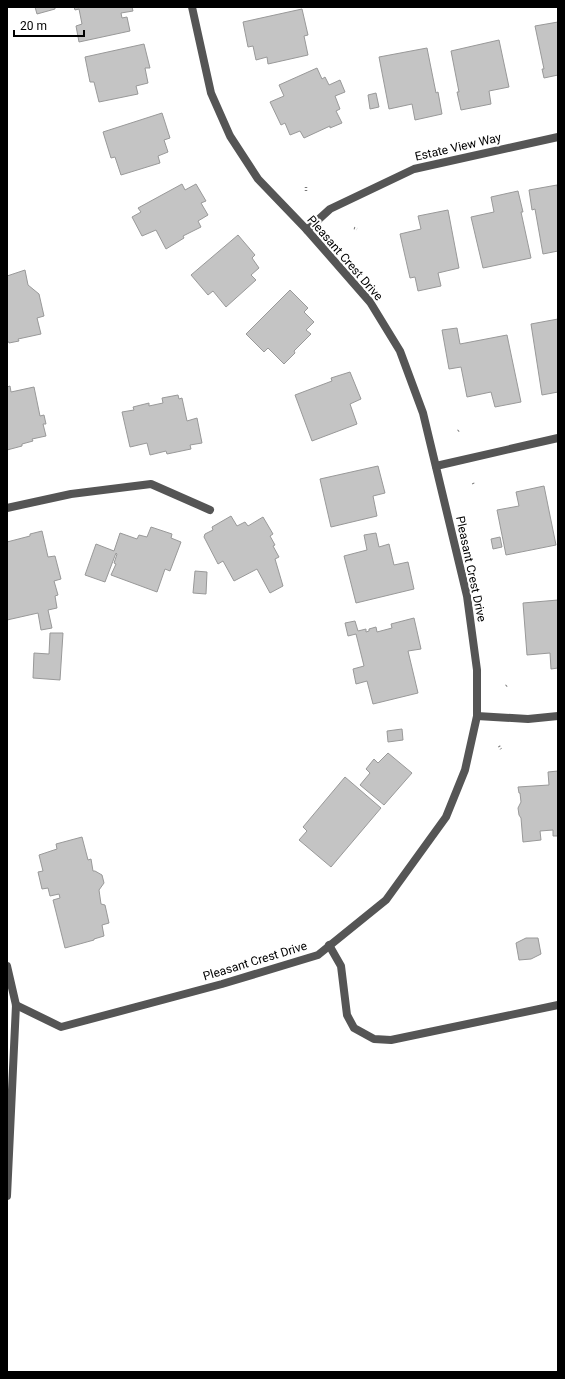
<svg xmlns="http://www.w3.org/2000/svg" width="565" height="1379" font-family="Roboto,sans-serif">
  <rect width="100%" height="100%" fill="#fff"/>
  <!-- building -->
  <g fill="#c4c4c4" stroke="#999">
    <polygon points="35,7 55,7 55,9 37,14"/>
    <polygon points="74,7 132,7 133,11 121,13 122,18 127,17 130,31 79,42 76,26 82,24 79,9 75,10"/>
    <polygon points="302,9 308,35 304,36 308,55 268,64 267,57 256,60 253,46 248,47 243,22"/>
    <polygon points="558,22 558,75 544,78 542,69 544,69 535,26"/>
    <polygon points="499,40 509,87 489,91 491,104 461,110 457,92 459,92 451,51"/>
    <polygon points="144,44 150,68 145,68 148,83 136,86 138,94 99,102 94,82 90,82 85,57"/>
    <polygon points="427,48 436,93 438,92 442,114 415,120 412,104 389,109 379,57"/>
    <polygon points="317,68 322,79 325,77 329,85 340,80 345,92 335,96 340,109 336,111 342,123 330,128 330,126 304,138 300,131 290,135 285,123 281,125 270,102 284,96 279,85"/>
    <polygon points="376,93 379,107 370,109 368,95"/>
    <polygon points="162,113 170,138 164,140 168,152 158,156 160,163 121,175 115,157 111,158 103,132"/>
    <polygon points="182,184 185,190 196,184 206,201 201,203 208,215 198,221 201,227 183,236 184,238 166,249 156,230 142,236 132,217 141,212 138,208"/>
    <polygon points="557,185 558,191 558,251 543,254 535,209 532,210 529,190"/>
    <polygon points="518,191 523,212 521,212 531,258 483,268 471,217 494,212 491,197"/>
    <polygon points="448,210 459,268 438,273 441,286 418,291 415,277 410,278 400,234 421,229 418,216"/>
    <polygon points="238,235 255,255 252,258 259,268 251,275 256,280 226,307 213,291 208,295 191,275"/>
    <polygon points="25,270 28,285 39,294 44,316 37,318 41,334 18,339 19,341 9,343 9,342 7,342 7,276"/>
    <polygon points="290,290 308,308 304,312 314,322 306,330 311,334 294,351 295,353 284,364 268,348 264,352 246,334"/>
    <polygon points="558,319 558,392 542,395 531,324"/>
    <polygon points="457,328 460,344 507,335 521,402 495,407 491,392 467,397 461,367 449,369 442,330"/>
    <polygon points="350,372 361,399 350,404 357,424 312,441 295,395 332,381 331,378"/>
    <polygon points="10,386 11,392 34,387 40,416 44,415 46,424 43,424 46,436 32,439 33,441 22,444 22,446 7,450 7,387"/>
    <polygon points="178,395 179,399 182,398 187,421 197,418 202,443 190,445 191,449 167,454 166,451 150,455 147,443 130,447 122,412 134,410 133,407 149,403 149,406 163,403 162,398"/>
    <polygon points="378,466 385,493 373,496 377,516 331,527 320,479"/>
    <polygon points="544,486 556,545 506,555 497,510 519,506 516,492"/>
    <polygon points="231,516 237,526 245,522 248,526 263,517 273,534 270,536 275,545 273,546 279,557 275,559 283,586 270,593 257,569 234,581 223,561 218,564 204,537 205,534 213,530 212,527"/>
    <polygon points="151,527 172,534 171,538 181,542 170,571 165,569 157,592 111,575 116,564 114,563 117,554 116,553 105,582 85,575 96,544 114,551 120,533 137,539 139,535 147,537"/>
    <polygon points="42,531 48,557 55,556 61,579 54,581 58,595 55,596 57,608 48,610 52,628 41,630 38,613 7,620 7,542 30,536 30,534"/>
    <polygon points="376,533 379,547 389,544 394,565 408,562 414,589 356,603 344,556 367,550 364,535"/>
    <polygon points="500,537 502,547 493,549 491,539"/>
    <polygon points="195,571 207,572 206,594 193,593"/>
    <polygon points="558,600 558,668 551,669 550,653 527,655 523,603"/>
    <polygon points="414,618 421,649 408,651 418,693 373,704 367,681 356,684 353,669 364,666 356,634 348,636 345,623 355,621 358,631 366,629 366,632 369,631 369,629 376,627 377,632 392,628 391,624"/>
    <polygon points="50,633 63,633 60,680 33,678 34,653 49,654"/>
    <polygon points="402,729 403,740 388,742 387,731"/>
    <polygon points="388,753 412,773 384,805 360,785 370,773 366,769 374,759 378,763"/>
    <polygon points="558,771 558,836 553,836 553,830 540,831 541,840 523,842 521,818 519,815 518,808 521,802 520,793 519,793 518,787 549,785 548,772"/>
    <polygon points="345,777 381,808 331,867 299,840 307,831 303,827"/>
    <polygon points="82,837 88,860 91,859 93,871 95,871 102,875 104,883 99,890 101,904 105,905 109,923 102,925 104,936 94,939 94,940 65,948 53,900 60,898 59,894 50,896 48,888 42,889 38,872 43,871 39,855 57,849 56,844"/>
    <polygon points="526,938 538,938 541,954 531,959 519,960 516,943"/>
  </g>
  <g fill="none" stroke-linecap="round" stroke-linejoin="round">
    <!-- path -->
    <g stroke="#777" stroke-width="2.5" stroke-dasharray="1 2" stroke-linecap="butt">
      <polyline points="306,191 306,187"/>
      <polyline points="354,228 357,229"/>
      <polyline points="458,431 460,429"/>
      <polyline points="473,483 474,485"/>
      <polyline points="506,686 508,684"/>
      <polyline points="499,746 501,749"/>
    </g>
    <!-- lane -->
    <g stroke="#555" stroke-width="8">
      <polyline points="7,508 71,494 151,484 210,510"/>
      <polyline points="329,945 341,966 347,1015 354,1028 374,1039 391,1040 558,1005"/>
    </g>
    <!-- street -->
    <g stroke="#555" stroke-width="8">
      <polyline points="307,230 330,209 414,169 558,137"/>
      <polyline points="436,466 558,438"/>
      <polyline points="477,716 528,719 558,716"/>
      <polyline points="7,966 16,1005 7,1196"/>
      <polyline points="16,1005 61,1027 222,984 318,955 386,900 446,817 465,770 477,716 477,670 467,596 423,413 400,351 370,302 307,230 258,179 230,136 211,93 192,7"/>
    </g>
  </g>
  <g text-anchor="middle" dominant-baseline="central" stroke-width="4" stroke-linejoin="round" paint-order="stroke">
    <!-- street labels -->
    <g font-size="12" fill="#000" stroke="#fff">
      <text transform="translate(458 147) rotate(-13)">Estate View Way</text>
      <text transform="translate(345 258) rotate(49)">Pleasant Crest Drive</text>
      <text transform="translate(471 569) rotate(78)">Pleasant Crest Drive</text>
      <text transform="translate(255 961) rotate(-17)">Pleasant Crest Drive</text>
    </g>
  </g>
  <!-- border -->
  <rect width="565" height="1379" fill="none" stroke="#000000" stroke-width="16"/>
  <!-- scale -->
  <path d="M14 30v6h70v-6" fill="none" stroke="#000000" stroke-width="2"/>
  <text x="20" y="30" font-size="12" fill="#000000" stroke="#ffffff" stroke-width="3" paint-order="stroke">20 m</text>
</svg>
